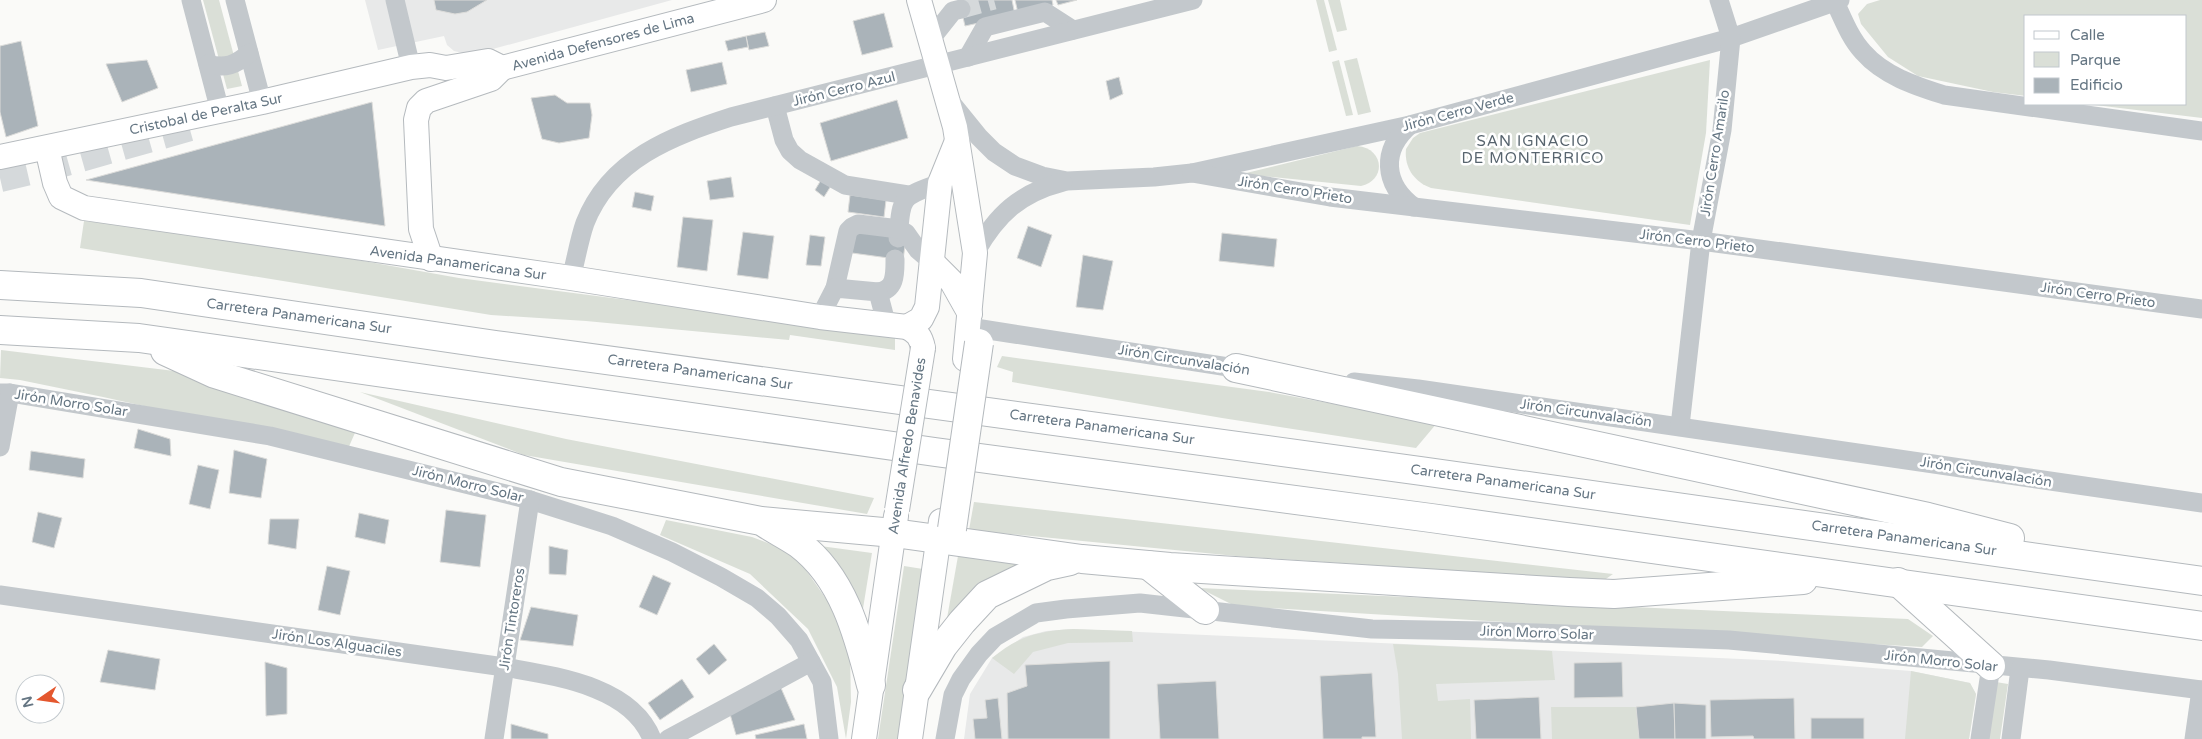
<svg xmlns="http://www.w3.org/2000/svg" width="2202" height="739" font-family="'Varela Round',sans-serif">
  <rect width="100%" height="100%" fill="#fafaf8"/>
  <!-- built -->
  <g fill="#e8e9e9">
    <polygon points="365,0 672,0 471,55 454,51 447,45 444,36 378,50"/>
    <polygon points="1073,629 1783,661 1911,671 1970,683 1976,694 1969,739 964,739 970,694 992,658 1023,637 1046,631"/>
  </g>
  <!-- green -->
  <g fill="#dadfd7">
    <polygon points="203,0 219,0 242,86 227,89"/>
    <polygon points="1316,0 1324,0 1337,50 1329,52"/>
    <polygon points="1328,0 1340,0 1347,30 1337,32"/>
    <polygon points="1880,0 2202,0 2202,118 2087,104 2186,104 2186,16 2026,16 2026,96 1993,92 1918,76 1888,57 1861,24 1858,14 1867,4"/>
    <polygon points="1357,58 1371,112 1358,115 1344,61"/>
    <polygon points="1339,60 1353,115 1346,116 1332,62"/>
    <path d="M1710,60L1706,133L1690,225L1431,188C1414,182 1404,167 1406,149L1413,138L1420,133Z"/>
    <path d="M1357,146C1384,148 1387,180 1361,186L1242,174Z"/>
    <polygon points="84,221 211,234 459,278 895,335 895,350 790,335 789,340 586,321 491,315 80,248"/>
    <polygon points="1,350 191,373 358,426 347,451 103,397 20,380 0,378"/>
    <polygon points="1002,356 1269,392 1437,423 1416,448 1222,418 1012,382 1013,372 997,367"/>
    <polygon points="360,392 566,439 874,498 867,514 524,455"/>
    <polygon points="974,502 1613,574 1603,581 1236,556 969,530"/>
    <polygon points="666,520 752,537 794,553 829,603 850,654 851,702 846,739 837,687 808,629 750,574 660,535"/>
    <polygon points="813,545 872,553 860,627"/>
    <polygon points="958,556 1026,564 946,624"/>
    <polygon points="904,566 923,569 899,739 878,739"/>
    <polygon points="1199,588 1908,619 1933,636 1922,647 1235,606"/>
    <path d="M1073,629L1132,631L1133,642L1068,643L1033,652L1014,674L992,658C1019,636 1038,631 1073,629Z"/>
    <polygon points="1393,644 1552,651 1555,680 1436,684 1438,701 1470,699 1471,739 1402,739 1398,674"/>
    <polygon points="1911,671 1970,683 1976,694 1969,739 1905,739"/>
    <polygon points="1996,682 2008,684 2000,739 1988,739"/>
    <polygon points="1551,707 1636,707 1639,739 1552,739"/>
  </g>
  <!-- building -->
  <g fill="#aab3b9" stroke="#dcdcda">
    <polygon points="434,0 487,0 467,12 455,14 436,10"/>
    <polygon points="959,0 1012,0 1015,15 965,26"/>
    <polygon points="1015,0 1052,0 1053,5 1018,13"/>
    <polygon points="1056,0 1077,0 1058,5"/>
    <polygon points="884,13 893,47 862,55 853,21"/>
    <polygon points="765,32 769,46 749,50 746,36"/>
    <polygon points="746,36 748,47 728,51 725,41"/>
    <polygon points="21,41 38,126 6,137 0,112 0,46"/>
    <polygon points="147,60 158,88 122,102 106,64"/>
    <polygon points="722,62 727,84 691,92 686,70"/>
    <polygon points="1119,77 1123,94 1110,100 1106,81"/>
    <polygon points="555,95 567,103 590,103 592,115 589,138 559,143 542,139 531,98"/>
    <polygon points="897,100 908,138 831,161 820,123"/>
    <polygon points="372,102 385,226 86,180"/>
    <polygon points="824,175 834,181 824,197 815,190"/>
    <polygon points="731,177 734,197 710,200 707,181"/>
    <polygon points="635,192 654,196 651,211 632,207"/>
    <polygon points="850,195 886,200 884,217 848,212"/>
    <polygon points="683,217 713,220 707,271 677,267"/>
    <polygon points="1028,226 1052,235 1041,267 1017,258"/>
    <polygon points="855,231 906,239 903,260 852,253"/>
    <polygon points="743,232 774,236 768,279 737,275"/>
    <polygon points="1222,233 1277,239 1274,267 1219,261"/>
    <polygon points="810,235 825,237 821,266 806,265"/>
    <polygon points="1083,255 1113,261 1103,310 1076,307"/>
    <polygon points="138,429 170,439 171,456 134,448"/>
    <polygon points="234,450 267,459 261,498 229,493"/>
    <polygon points="31,451 85,459 83,478 29,470"/>
    <polygon points="198,465 219,470 210,509 189,504"/>
    <polygon points="446,510 486,515 480,567 440,562"/>
    <polygon points="38,512 62,518 54,548 32,542"/>
    <polygon points="359,513 389,520 385,544 355,537"/>
    <polygon points="270,519 299,519 296,549 268,544"/>
    <polygon points="549,546 568,550 566,575 549,574"/>
    <polygon points="327,566 350,571 340,615 318,610"/>
    <polygon points="653,575 671,583 657,615 639,607"/>
    <polygon points="531,607 578,615 573,646 520,640"/>
    <polygon points="714,644 727,660 709,675 696,659"/>
    <polygon points="108,650 160,659 155,690 100,682"/>
    <polygon points="1110,661 1110,739 1008,739 1007,693 1027,686 1025,665"/>
    <polygon points="265,662 287,668 287,714 266,716"/>
    <polygon points="1622,662 1623,697 1574,698 1574,663"/>
    <polygon points="1372,673 1376,737 1362,737 1362,739 1323,739 1320,676"/>
    <polygon points="682,679 694,697 660,720 648,703"/>
    <polygon points="1216,681 1219,739 1160,739 1157,684"/>
    <polygon points="781,688 795,720 736,735 730,714"/>
    <polygon points="1539,697 1541,739 1476,739 1474,700"/>
    <polygon points="998,698 1002,739 975,739 973,719 987,718 985,700"/>
    <polygon points="1794,698 1795,739 1754,739 1753,736 1711,737 1710,700"/>
    <polygon points="1674,703 1675,739 1639,739 1636,707"/>
    <polygon points="1674,703 1706,705 1706,739 1675,739"/>
    <rect x="1811" y="718" width="53" height="21"/>
    <polygon points="511,724 548,734 548,739 511,739"/>
    <polygon points="804,724 807,739 756,739 755,735"/>
  </g>
  <g fill="none" stroke-linecap="round" stroke-linejoin="round">
    <!-- minor-tunnel -->
    <polyline stroke="#d5d9db" stroke-width="19" stroke-dasharray="19 9" stroke-linecap="butt" points="961,9 994,0"/>
    <!-- highway-tunnel -->
    <polyline stroke="#d5d9db" stroke-width="28" stroke-dasharray="28 14" stroke-linecap="butt" points="0,178 52,166 194,126"/>
    <defs>
      <g id="major">
        <polyline points="919,0 955,127 975,253 965,359"/>
        <path d="M47,148L55,183L61,197L84,208L571,278L820,317L907,327C917,332 921,337 923,348"/>
        <polyline points="0,157 262,102 411,67 430,65 446,68 488,61 502,68 764,0"/>
        <polyline points="431,259 421,229 416,120 419,108 426,101 491,79 502,68"/>
        <polyline points="932,262 952,282 970,314"/>
        <polyline points="907,327 921,319 927,307 940,183 957,141"/>
        <polyline points="864,739 896,516"/>
        <polyline points="910,739 941,521"/>
      </g>
      <g id="highway">
        <polyline points="0,285 141,293 496,345 1421,471 2202,581"/>
        <polyline points="0,330 139,338 935,452 1431,518 2202,626"/>
        <polyline points="165,351 215,374 561,482 761,521 894,533 1082,559 1170,567 1569,592 1614,594 1803,580"/>
        <polyline points="1236,368 1928,517 2010,538"/>
        <path d="M766,524C777,531 789,537 799,544C843,577 858,634 871,685"/>
        <polyline points="1148,565 1205,610"/>
        <polyline points="1898,582 1991,666"/>
        <polyline points="917,690 943,646 962,622 987,595 1047,566 1070,561"/>
      </g>
    </defs>
    <!-- major casing -->
    <use href="#major" stroke="#b5babe" stroke-width="26"/>
    <!-- highway casing -->
    <use href="#highway" stroke="#b4b9bd" stroke-width="30"/>
    <!-- minor -->
    <g stroke="#c3c8cc" stroke-width="19">
      <polyline points="191,0 220,111"/>
      <polyline points="235,0 262,102"/>
      <polyline points="395,0 411,67"/>
      <path d="M1835,2C1843,19 1850,38 1863,52C1884,76 1916,86 1944,95L2202,131"/>
      <polyline points="930,40 953,11 961,9"/>
      <polyline points="968,57 985,27 1045,12 1073,30"/>
      <path d="M208,64C225,69 236,65 249,53"/>
      <polyline points="949,100 979,137 994,152 1015,166 1042,176 1067,181 1154,177 1192,173 1410,125 1731,38 1840,0"/>
      <polyline points="775,106 784,140 790,151 800,160 845,185 908,195"/>
      <path d="M1410,125C1381,150 1383,184 1414,207"/>
      <polyline points="1192,173 1330,197 1701,241 2202,309"/>
      <path d="M898,238C902,195 900,198 940,183"/>
      <path d="M975,253C997,214 1020,193 1063,182"/>
      <path d="M571,278C576,260 579,240 585,223C610,159 672,136 731,117L1193,0"/>
      <polyline points="835,288 848,231 852,227 858,224 899,229 906,233 918,250 932,262"/>
      <path d="M878,292C896,290 895,273 895,259"/>
      <polyline points="820,317 835,288 878,292 887,326"/>
      <polyline points="969,327 1248,370"/>
      <polyline points="1354,382 1418,389 2202,503"/>
      <polyline points="0,393 10,393 270,436 530,500 612,526 672,552 721,577 757,598 778,616 799,640 822,682 829,739"/>
      <polyline points="1680,426 1701,241 1722,130 1731,38 1719,0"/>
      <polyline points="0,447 10,393"/>
      <path d="M0,595L504,667C553,676 631,685 652,739"/>
      <polyline points="494,739 530,500"/>
      <polyline points="668,739 811,662"/>
      <polyline points="945,739 953,695 961,679 979,654 995,637 1036,613 1066,609 1140,603 1372,629 1485,631 1729,640 2049,670 2202,690"/>
      <polyline points="1980,739 1991,666"/>
      <polyline points="2011,739 2020,669"/>
      <polyline points="2194,739 2201,690"/>
    </g>
    <!-- major -->
    <use href="#major" stroke="#fff" stroke-width="24"/>
    <!-- highway -->
    <use href="#highway" stroke="#fff" stroke-width="28"/>
    <defs>
      <polyline id="major-bridge" points="897,510 923,348"/>
      <polyline id="highway-bridge" points="952,529 979,343"/>
    </defs>
    <!-- major-bridge casing -->
    <use href="#major-bridge" stroke="#b5babe" stroke-width="26" stroke-linecap="butt"/>
    <!-- highway-bridge casing -->
    <use href="#highway-bridge" stroke="#b4b9bd" stroke-width="30" stroke-linecap="butt"/>
    <!-- major-bridge -->
    <use href="#major-bridge" stroke="#fff" stroke-width="24"/>
    <!-- highway-bridge -->
    <use href="#highway-bridge" stroke="#fff" stroke-width="28"/>
  </g>
  <g text-anchor="middle" dominant-baseline="central" stroke-width="5" stroke-linejoin="round" paint-order="stroke">
    <!-- street labels -->
    <g font-size="14" fill="#657683" stroke="#fff">
      <text transform="translate(603 42) rotate(-15)">Avenida Defensores de Lima</text>
      <text transform="translate(844 89) rotate(-14)">Jirón Cerro Azul</text>
      <text transform="translate(1458 112) rotate(-15)">Jirón Cerro Verde</text>
      <text transform="translate(206 114) rotate(-12)">Cristobal de Peralta Sur</text>
      <text transform="translate(1715 153) rotate(-81)">Jirón Cerro Amarilo</text>
      <text transform="translate(1295 190) rotate(9)">Jirón Cerro Prieto</text>
      <text transform="translate(1697 241) rotate(7)">Jirón Cerro Prieto</text>
      <text transform="translate(458 263) rotate(8)">Avenida Panamericana Sur</text>
      <text transform="translate(2098 295) rotate(8)">Jirón Cerro Prieto</text>
      <text transform="translate(299 316) rotate(8)">Carretera Panamericana Sur</text>
      <text transform="translate(1184 360) rotate(9)">Jirón Circunvalación</text>
      <text transform="translate(700 372) rotate(8)">Carretera Panamericana Sur</text>
      <text transform="translate(71 403) rotate(9)">Jirón Morro Solar</text>
      <text transform="translate(1586 413) rotate(8)">Jirón Circunvalación</text>
      <text transform="translate(1102 427) rotate(8)">Carretera Panamericana Sur</text>
      <text transform="translate(907 446) rotate(-81)">Avenida Alfredo Benavides</text>
      <text transform="translate(1986 472) rotate(9)">Jirón Circunvalación</text>
      <text transform="translate(1503 482) rotate(8)">Carretera Panamericana Sur</text>
      <text transform="translate(468 484) rotate(14)">Jirón Morro Solar</text>
      <text transform="translate(1904 538) rotate(8)">Carretera Panamericana Sur</text>
      <text transform="translate(512 619) rotate(-81)">Jirón Tintoreros</text>
      <text transform="translate(1537 633) rotate(2)">Jirón Morro Solar</text>
      <text transform="translate(337 643) rotate(8)">Jirón Los Alguaciles</text>
      <text transform="translate(1941 661) rotate(6)">Jirón Morro Solar</text>
    </g>
    <!-- neighbourhood labels -->
    <g font-size="15" letter-spacing="1" fill="#57646e" stroke="#fff">
      <text x="1533" y="141">SAN IGNACIO<tspan x="1533" dy="17">DE MONTERRICO</tspan></text>
    </g>
  </g>
  <!-- legend -->
  <rect x="2024" y="15" width="162" height="90" fill="#ffffff" stroke="#c1c8cd"/>
  <rect x="2034" y="31" width="25" height="8" fill="#ffffff" stroke="#c1c8cd"/>
  <text x="2070" y="40" font-size="15" fill="#657683">Calle</text>
  <rect x="2034" y="52" width="25" height="15" fill="#dadfd7" stroke="#c1c8cd"/>
  <text x="2070" y="65" font-size="15" fill="#657683">Parque</text>
  <rect x="2034" y="78" width="25" height="15" fill="#aab3b9" stroke="#c1c8cd"/>
  <text x="2070" y="90" font-size="15" fill="#657683">Edificio</text>
  <!-- north arrow -->
  <g transform="translate(40 699) rotate(257)"><circle r="24" fill="#ffffff" stroke="#c1c8cd"/>
  <path d="M0-4L9 19L0 12L-9 19Z" fill="#e4572e"/>
  <text y="-8" font-size="14" font-weight="bold" text-anchor="middle" fill="#657683">N</text>
  </g>
</svg>
